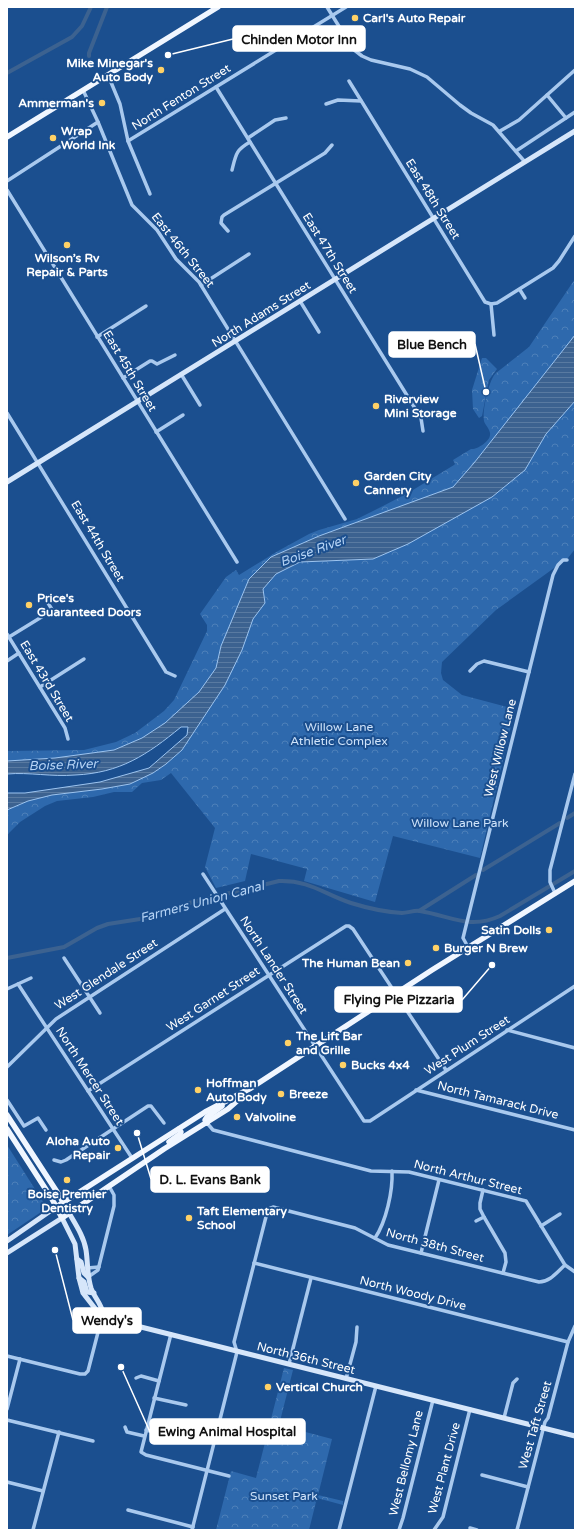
<svg xmlns="http://www.w3.org/2000/svg" width="582" height="1537" font-family="'Varela Round',sans-serif">
  <defs>
    <pattern id="forest-crowns" width="20" height="18" patternUnits="userSpaceOnUse"><rect width="20" height="18" fill="#2e69ad"/><path d="M2 6a3 3 0 1 1 6 0M12 15a3 3 0 1 1 6 0" fill="none" stroke="#4d80b9"/></pattern>
    <pattern id="water-rules" width="6" height="5" patternUnits="userSpaceOnUse"><rect width="6" height="5" fill="#3c6290"/><path d="M0 2.5h6" fill="none" stroke="#597aa1"/></pattern>
  </defs>
  <rect width="100%" height="100%" fill="#1b4f8f"/>
  <!-- forest -->
  <g fill="url(#forest-crowns)">
    <path d="M575,279V335L474,463L453,487L319,536L271,557L221,646L216,668L199,692L165,723L142,738L114,750L55,758L7,761V751L84,750L116,742L135,733L164,711L174,700L207,631V625L200,614L226,577L236,570L239,575L278,551L309,534L319,530L357,519L383,506L408,493L454,465L455,464L453,460L471,449C477,450 490,441 490,435C491,430 485,425 484,421C482,411 489,379 496,373L529,347Z"/>
    <polygon points="482,358 486,358 497,369 489,380 482,416 479,418 473,409 472,390"/>
    <polygon points="575,401 575,549 568,558 496,610 442,662 441,673 443,680 462,695 515,709 480,858 393,836 375,902 304,881 307,869 251,854 245,881 216,888 205,867 215,828 171,773 161,780 142,783 132,792 114,792 93,797 57,801 45,806 20,822 7,835 7,810 28,801 52,795 102,789 130,784 153,773 166,764 182,750 225,685 253,619 265,603 263,589 276,574 300,562 373,559 492,497 525,470 546,434"/>
    <polygon points="7,1145 47,1208 7,1235"/>
    <polygon points="284,1368 293,1370 279,1425 332,1439 318,1495 343,1501 343,1505 317,1498 309,1530 216,1530 231,1471 256,1478"/>
  </g>
  <!-- water -->
  <path fill="url(#water-rules)" stroke="#9cc4f0" d="M575,335V401L546,434L525,470L492,497L408,544L373,559L300,562L276,574L263,589L265,603L253,619L242,650L225,685L182,750L166,764L153,773L130,784L102,789L52,795L28,801L7,810V793H25L100,782L149,768L187,735L188,727H181C147,755 120,773 75,775C52,777 29,772 7,774V761L55,758L114,750L142,738L165,723L199,692L216,668L221,646L249,579L271,557L319,536L453,487L474,463Z"/>
  <g fill="none" stroke-linecap="round" stroke-linejoin="round">
    <!-- canal -->
    <g stroke="#3c6290" stroke-width="4">
      <polyline points="89,56 89,53 107,7"/>
      <polyline points="7,73 72,37 82,26 91,7"/>
      <polyline points="567,818 575,813"/>
      <polyline points="483,870 560,823"/>
      <polyline points="419,911 476,875"/>
      <path d="M7,958L64,947L97,928L108,924L153,917L189,903L279,881C309,880 324,894 351,903C367,908 386,912 402,913C408,913 414,910 420,911C451,916 469,930 500,916L575,871"/>
    </g>
    <!-- street -->
    <g stroke="#a9c9ee" stroke-width="3.5">
      <polyline points="327,7 353,49 362,56 371,60 410,69 427,77 460,105 471,113 493,125 525,162"/>
      <polyline points="108,75 120,104 128,141 150,194"/>
      <polyline points="349,81 485,302 491,304"/>
      <polyline points="216,87 421,418 423,431"/>
      <polyline points="83,90 98,122 132,205 157,230 176,259 199,282 345,519"/>
      <polyline points="547,95 566,118"/>
      <polyline points="326,104 338,100 361,101"/>
      <polyline points="500,131 519,120 575,70"/>
      <polyline points="248,138 275,120 286,118"/>
      <polyline points="128,141 346,7"/>
      <polyline points="516,151 575,112"/>
      <path d="M232,170C236,154 236,150 250,142"/>
      <polyline points="7,181 98,122"/>
      <polyline points="7,190 237,562"/>
      <polyline points="228,231 221,223 222,217 224,215 325,153 332,145"/>
      <polyline points="201,285 249,254"/>
      <polyline points="520,290 525,298"/>
      <polyline points="300,301 319,332"/>
      <polyline points="494,335 491,304 497,303 553,268 559,261 575,236"/>
      <polyline points="97,337 146,306"/>
      <polyline points="181,374 200,405"/>
      <polyline points="123,378 150,361 152,361 157,364 175,355"/>
      <polyline points="7,413 166,672 175,676"/>
      <polyline points="156,432 183,415"/>
      <polyline points="48,603 56,616"/>
      <polyline points="7,634 65,728 68,739"/>
      <polyline points="9,637 53,610"/>
      <polyline points="7,661 19,653"/>
      <polyline points="470,671 477,664 484,661 529,672"/>
      <polyline points="40,687 84,659"/>
      <polyline points="203,874 364,1121 370,1121 575,986"/>
      <polyline points="555,893 550,882 550,870 575,774"/>
      <polyline points="468,947 463,938 553,575 558,565 563,560 567,560"/>
      <polyline points="64,958 100,1013"/>
      <polyline points="18,984 132,1158"/>
      <polyline points="7,989 31,978"/>
      <polyline points="507,1030 575,1048"/>
      <polyline points="7,1067 56,1019 225,909"/>
      <polyline points="416,1090 575,1130"/>
      <polyline points="88,1091 346,926 349,926 353,929 446,1070"/>
      <polyline points="7,1100 24,1126 38,1118 46,1130"/>
      <polyline points="207,1123 213,1130 371,1171 409,1172 526,1201 565,1265 575,1272"/>
      <polyline points="113,1129 148,1106 151,1106 164,1123"/>
      <polyline points="54,1160 61,1162 66,1160 113,1129"/>
      <polyline points="483,1190 480,1203 480,1209 484,1217 505,1253 506,1262 503,1273"/>
      <polyline points="476,1221 484,1217"/>
      <polyline points="541,1226 560,1214"/>
      <path d="M375,1238C386,1222 393,1191 392,1171"/>
      <polyline points="421,1253 439,1180"/>
      <polyline points="254,1263 568,1342"/>
      <polyline points="87,1268 99,1267"/>
      <polyline points="88,1277 98,1270 114,1206 114,1195 109,1186"/>
      <polyline points="171,1334 141,1452 146,1455 229,1476"/>
      <polyline points="7,1356 80,1374 85,1374 88,1371 103,1313"/>
      <polyline points="289,1364 311,1278"/>
      <polyline points="136,1378 141,1376 159,1381"/>
      <polyline points="346,1379 356,1342 357,1327"/>
      <polyline points="154,1398 186,1405"/>
      <polyline points="7,1409 20,1359"/>
      <polyline points="504,1418 513,1383 517,1379"/>
      <polyline points="7,1420 93,1441"/>
      <polyline points="125,1427 127,1432 144,1436"/>
      <polyline points="146,1430 177,1438"/>
      <polyline points="482,1475 528,1487"/>
      <polyline points="7,1482 43,1491"/>
      <polyline points="128,1510 193,1527"/>
      <polyline points="470,1528 477,1530"/>
      <polyline points="33,1530 59,1432"/>
      <path d="M192,1530L237,1352L234,1342L268,1209L273,1207L355,1228L388,1245L539,1282C550,1282 557,1272 565,1265"/>
      <polyline points="339,1530 376,1386"/>
      <polyline points="399,1530 403,1518 433,1400"/>
      <polyline points="434,1530 443,1517 470,1409"/>
      <polyline points="517,1530 545,1422 548,1418 568,1342 575,1326"/>
    </g>
    <!-- secondary -->
    <g stroke="#d6e6fa" stroke-width="5">
      <polyline points="7,482 575,131"/>
      <path d="M69,1213C76,1225 84,1237 86,1250C88,1263 87,1275 91,1288C94,1297 101,1303 103,1313"/>
      <polyline points="7,1241 56,1207"/>
      <polyline points="7,1253 62,1218 75,1244 79,1278 83,1293 97,1311 103,1313 117,1321 575,1436"/>
      <polyline points="77,1259 81,1262 84,1273 88,1277"/>
      <polyline points="79,1278 84,1282 87,1292 94,1293"/>
    </g>
    <!-- primary -->
    <g stroke="#f0f6ff" stroke-width="5.5">
      <polyline points="7,137 218,7"/>
      <polyline points="7,1115 59,1195 69,1213"/>
      <polyline points="207,1123 205,1120 207,1117 222,1106"/>
      <polyline points="7,1129 52,1199 62,1218 164,1149 228,1109 245,1094"/>
      <polyline points="169,1142 180,1134 181,1132 179,1129"/>
      <polyline points="56,1207 205,1112 251,1088 432,970 575,881"/>
    </g>
  </g>
  <!-- markers -->
  <g fill="#ffd166" stroke="#1b4f8f" stroke-width="1.5">
    <circle cx="355" cy="18" r="4"/>
    <circle cx="161" cy="70" r="4"/>
    <circle cx="102" cy="103" r="4"/>
    <circle cx="53" cy="138" r="4"/>
    <circle cx="67" cy="245" r="4"/>
    <circle cx="376" cy="406" r="4"/>
    <circle cx="356" cy="483" r="4"/>
    <circle cx="29" cy="605" r="4"/>
    <circle cx="549" cy="930" r="4"/>
    <circle cx="436" cy="948" r="4"/>
    <circle cx="408" cy="963" r="4"/>
    <circle cx="288" cy="1043" r="4"/>
    <circle cx="343" cy="1065" r="4"/>
    <circle cx="198" cy="1090" r="4"/>
    <circle cx="281" cy="1094" r="4"/>
    <circle cx="237" cy="1117" r="4"/>
    <circle cx="118" cy="1148" r="4"/>
    <circle cx="67" cy="1180" r="4"/>
    <circle cx="189" cy="1218" r="4"/>
    <circle cx="268" cy="1387" r="4"/>
  </g>
  <g text-anchor="middle" dominant-baseline="central" stroke-width="4" stroke-linejoin="round" paint-order="stroke">
    <!-- poi labels -->
    <g font-size="12" font-weight="bold" fill="#fff" stroke="#1b4f8f" text-anchor="start">
      <text x="363" y="18">Carl's Auto Repair</text>
      <text x="153" y="63" text-anchor="end">Mike Minegar's<tspan x="153" dy="14">Auto Body</tspan></text>
      <text x="94" y="103" text-anchor="end">Ammerman's</text>
      <text x="61" y="131">Wrap<tspan x="61" dy="14">World Ink</tspan></text>
      <text x="67" y="258" text-anchor="middle">Wilson’s Rv<tspan x="67" dy="14">Repair &amp; Parts</tspan></text>
      <text x="384" y="399">Riverview<tspan x="384" dy="14">Mini Storage</tspan></text>
      <text x="364" y="476">Garden City<tspan x="364" dy="14">Cannery</tspan></text>
      <text x="37" y="598">Price's<tspan x="37" dy="14">Guaranteed Doors</tspan></text>
      <text x="541" y="930" text-anchor="end">Satin Dolls</text>
      <text x="444" y="948">Burger N Brew</text>
      <text x="400" y="963" text-anchor="end">The Human Bean</text>
      <text x="296" y="1036">The Lift Bar<tspan x="296" dy="14">and Grille</tspan></text>
      <text x="351" y="1065">Bucks 4x4</text>
      <text x="206" y="1083">Hoffman<tspan x="206" dy="14">Auto Body</tspan></text>
      <text x="289" y="1094">Breeze</text>
      <text x="245" y="1117">Valvoline</text>
      <text x="110" y="1141" text-anchor="end">Aloha Auto<tspan x="110" dy="14">Repair</tspan></text>
      <text x="67" y="1194" text-anchor="middle">Boise Premier<tspan x="67" dy="14">Dentistry</tspan></text>
      <text x="197" y="1211">Taft Elementary<tspan x="197" dy="14">School</tspan></text>
      <text x="276" y="1387">Vertical Church</text>
    </g>
    <!-- street labels -->
    <g font-size="12" fill="#fff" stroke="#1b4f8f">
      <text transform="translate(181 97) rotate(-32)">North Fenton Street</text>
      <text transform="translate(433 199) rotate(58)">East 48th Street</text>
      <text transform="translate(183 250) rotate(51)">East 46th Street</text>
      <text transform="translate(330 253) rotate(58)">East 47th Street</text>
      <text transform="translate(261 314) rotate(-32)">North Adams Street</text>
      <text transform="translate(130 371) rotate(59)">East 45th Street</text>
      <text transform="translate(98 541) rotate(59)">East 44th Street</text>
      <text transform="translate(47 681) rotate(59)">East 43rd Street</text>
      <text transform="translate(500 748) rotate(-76)">West Willow Lane</text>
      <text transform="translate(274 965) rotate(57)">North Lander Street</text>
      <text transform="translate(106 974) rotate(-33)">West Glendale Street</text>
      <text transform="translate(213 999) rotate(-33)">West Garnet Street</text>
      <text transform="translate(467 1045) rotate(-33)">West Plum Street</text>
      <text transform="translate(90 1076) rotate(57)">North Mercer Street</text>
      <text transform="translate(498 1100) rotate(14)">North Tamarack Drive</text>
      <text transform="translate(468 1177) rotate(14)">North Arthur Street</text>
      <text transform="translate(435 1245) rotate(15)">North 38th Street</text>
      <text transform="translate(413 1293) rotate(14)">North Woody Drive</text>
      <text transform="translate(306 1358) rotate(14)">North 36th Street</text>
      <text transform="translate(535 1425) rotate(-74)">West Taft Street</text>
      <text transform="translate(406 1463) rotate(-76)">West Bellomy Lane</text>
      <text transform="translate(444 1468) rotate(-75)">West Plant Drive</text>
    </g>
    <!-- park labels -->
    <g font-size="12" fill="#cfe3fa" stroke="#1b4f8f">
      <text x="339" y="727">Willow Lane<tspan x="339" dy="14">Athletic Complex</tspan></text>
      <text x="460" y="823">Willow Lane Park</text>
      <text x="284" y="1496">Sunset Park</text>
    </g>
    <!-- water labels -->
    <g font-size="13" font-style="italic" fill="#b5d3f5" stroke="#1b4f8f">
      <text transform="translate(313 551) rotate(-20)">Boise River</text>
      <text transform="translate(63 765) rotate(-2)">Boise River</text>
      <text transform="translate(202 902) rotate(-15)">Farmers Union Canal</text>
    </g>
  </g>
  <!-- callouts -->
  <path fill="none" stroke="#fff" stroke-width="1.5" d="M168 55L233 39M486 392L475 344M492 965L462 1000M137 1133L151 1179M55 1250L73 1320M121 1367L150 1432"/>
  <g fill="#fff" stroke="#1b4f8f" stroke-width="1.5">
    <circle cx="168" cy="55" r="4"/>
    <circle cx="486" cy="392" r="4"/>
    <circle cx="492" cy="965" r="4"/>
    <circle cx="137" cy="1133" r="4"/>
    <circle cx="55" cy="1250" r="4"/>
    <circle cx="121" cy="1367" r="4"/>
  </g>
  <g fill="#fff" stroke="#fff" stroke-width="1.5">
    <rect x="233" y="26" width="132" height="25" rx="4"/>
    <rect x="389" y="332" width="86" height="25" rx="4"/>
    <rect x="335" y="987" width="127" height="25" rx="4"/>
    <rect x="151" y="1167" width="118" height="25" rx="4"/>
    <rect x="73" y="1308" width="68" height="25" rx="4"/>
    <rect x="150" y="1419" width="155" height="25" rx="4"/>
  </g>
  <g font-size="13" text-anchor="middle" font-weight="bold" fill="#111">
    <text x="299" y="44">Chinden Motor Inn</text>
    <text x="432" y="349">Blue Bench</text>
    <text x="399" y="1004">Flying Pie Pizzaria</text>
    <text x="210" y="1184">D. L. Evans Bank</text>
    <text x="107" y="1325">Wendy's</text>
    <text x="227" y="1436">Ewing Animal Hospital</text>
  </g>
  <!-- border -->
  <rect width="582" height="1537" fill="none" stroke="#ffffff" stroke-width="16"/>
</svg>
